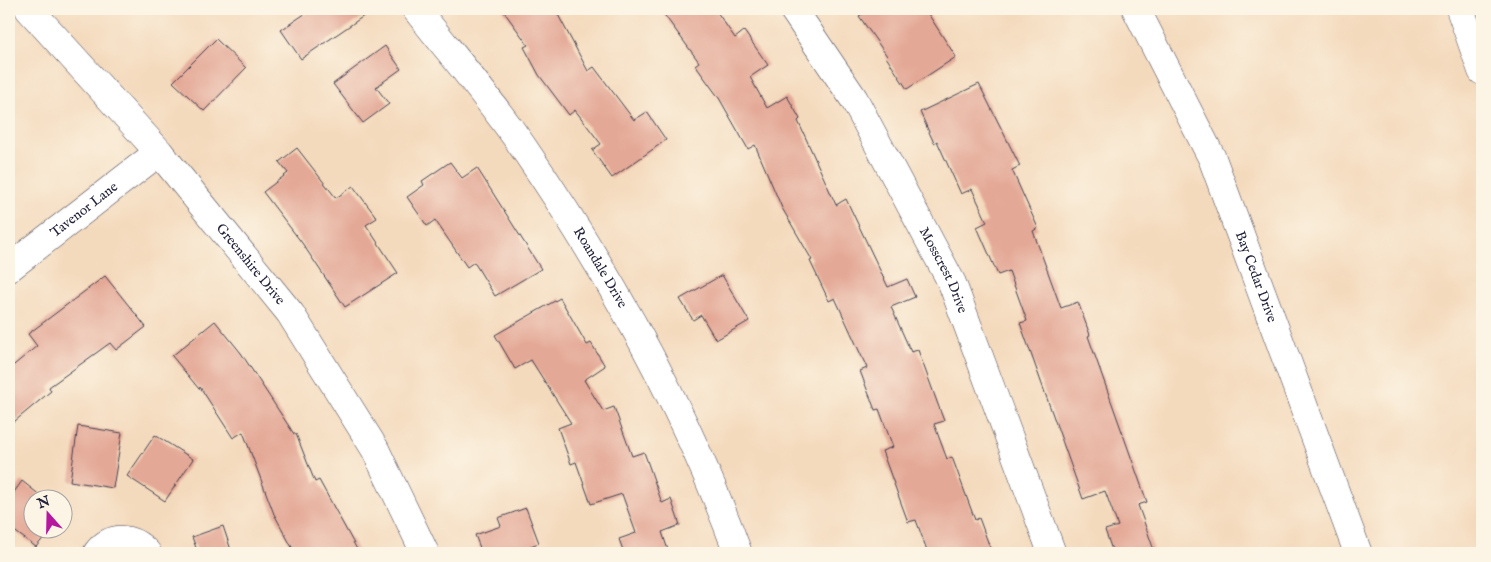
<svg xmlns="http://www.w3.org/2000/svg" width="1491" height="562" font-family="'IM FELL English',serif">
  <rect width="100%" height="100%" fill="#fcf5e5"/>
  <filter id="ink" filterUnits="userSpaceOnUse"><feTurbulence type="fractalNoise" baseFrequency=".02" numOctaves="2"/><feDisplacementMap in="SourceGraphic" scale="10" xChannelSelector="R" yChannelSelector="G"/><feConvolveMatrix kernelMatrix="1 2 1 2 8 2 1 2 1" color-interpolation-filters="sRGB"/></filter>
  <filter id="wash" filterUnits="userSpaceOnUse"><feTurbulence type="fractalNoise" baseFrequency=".0096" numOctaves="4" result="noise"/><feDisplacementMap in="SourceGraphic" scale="20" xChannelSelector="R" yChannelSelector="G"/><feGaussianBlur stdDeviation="1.12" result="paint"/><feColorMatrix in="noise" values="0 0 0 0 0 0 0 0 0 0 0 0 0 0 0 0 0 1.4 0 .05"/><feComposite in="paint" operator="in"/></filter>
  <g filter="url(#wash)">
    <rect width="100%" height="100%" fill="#f4dabd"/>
    <g id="blocks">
      <!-- building -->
      <g fill="#e4a896">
        <polygon points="312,9 374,9 301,59 281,30"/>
        <polygon points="502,9 555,9 588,71 594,67 634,120 647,112 666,140 612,178 592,150 601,144 575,110 569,115 539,75 524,47 528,45"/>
        <polygon points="660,9 715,9 735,38 744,31 768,65 750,77 767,108 787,96 800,119 798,121 836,205 846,199 888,287 907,279 915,297 891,307 911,352 918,350 944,421 934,424 947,459 952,457 975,520 979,518 992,553 928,553 916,520 908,522 882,451 893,447 879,409 875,410 860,371 867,368 835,298 829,301 810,261 812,260 782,208 755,145 748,149 719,98 695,65 699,62"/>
        <polygon points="870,9 925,9 956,57 907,89 886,57 887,56 859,16"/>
        <polygon points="216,39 246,68 204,111 173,82"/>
        <polygon points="385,46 401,69 376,87 389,104 363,123 333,84"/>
        <polygon points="979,84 1020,166 1012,170 1038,228 1033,231 1061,308 1078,302 1090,335 1088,336 1147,502 1138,505 1155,553 1113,553 1105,530 1118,526 1105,491 1083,499 1020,323 1027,321 1009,271 998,275 977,227 987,222 972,189 961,194 937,141 934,143 920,112"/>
        <polygon points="297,148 336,198 353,186 377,218 366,225 398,273 345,307 302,243 263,192 288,173 279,162"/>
        <polygon points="450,162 462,178 477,168 541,269 495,296 474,262 467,267 435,220 427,226 407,197 424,185 422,181"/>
        <polygon points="722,275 749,321 716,340 701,315 693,320 680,299"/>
        <polygon points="105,276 146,327 116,350 110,343 49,387 51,391 9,426 9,369 37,346 28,334"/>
        <polygon points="560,298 587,345 591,343 605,366 584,380 603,411 614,407 632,456 644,452 662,503 671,499 680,525 662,532 669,553 624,553 619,539 636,533 622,494 591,504 576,462 571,464 558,428 571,423 531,360 515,369 495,335"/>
        <polygon points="215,321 241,353 294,434 296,434 315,482 319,480 359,553 295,553 274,514 243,432 233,438 200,387 199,389 172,356"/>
        <polygon points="78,426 122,433 113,488 70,481"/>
        <polygon points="155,435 193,459 165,501 127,476"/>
        <polygon points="22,481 46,500 32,500 32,530 50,530 36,547 9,527 9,499"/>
        <polygon points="526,508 539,543 510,553 482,553 475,535 501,526 498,518"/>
        <polygon points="223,526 232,553 198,553 192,537"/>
      </g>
    </g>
  </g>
  <g filter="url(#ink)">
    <use href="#blocks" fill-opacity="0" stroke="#423e4e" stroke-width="1"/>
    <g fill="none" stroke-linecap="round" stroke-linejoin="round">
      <defs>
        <g id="minor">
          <path id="s1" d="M29,9L159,152L290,313L375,449L425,553"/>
          <path id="s2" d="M416,9C452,55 492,101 525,150C612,277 685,408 738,553"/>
          <path id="s3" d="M793,9L854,99L952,283L1052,553"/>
          <path id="s4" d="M1136,9L1212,158L1358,553"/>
          <polyline points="1460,9 1482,71"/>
          <path id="s5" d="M9,268L159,152"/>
          <path d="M97,553C111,535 132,536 147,553"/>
        </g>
      </defs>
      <!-- minor casing -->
      <use href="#minor" stroke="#423e4e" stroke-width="29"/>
      <!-- minor -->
      <use href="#minor" stroke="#fff" stroke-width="28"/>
    </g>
  </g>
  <g text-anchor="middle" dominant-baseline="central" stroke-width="4" stroke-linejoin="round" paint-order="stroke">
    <!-- street labels -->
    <g font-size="14" fill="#22223b" stroke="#fcf5e5">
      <text stroke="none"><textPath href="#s5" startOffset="95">Tavenor Lane</textPath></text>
      <text stroke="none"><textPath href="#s1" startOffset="338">Greenshire Drive</textPath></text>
      <text stroke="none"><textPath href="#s2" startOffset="318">Roandale Drive</textPath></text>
      <text stroke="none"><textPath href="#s3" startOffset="302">Mosscrest Drive</textPath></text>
      <text stroke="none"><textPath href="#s4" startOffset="294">Bay Cedar Drive</textPath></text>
    </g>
  </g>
  <!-- margin -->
  <rect width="1491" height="562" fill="none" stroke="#fcf5e5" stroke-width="30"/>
  <!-- north arrow -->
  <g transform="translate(48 514) rotate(340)"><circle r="24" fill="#fcf5e5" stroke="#a5a1a1"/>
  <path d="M0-4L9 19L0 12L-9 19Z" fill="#b5179e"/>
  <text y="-8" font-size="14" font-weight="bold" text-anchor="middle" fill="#22223b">N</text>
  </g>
</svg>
